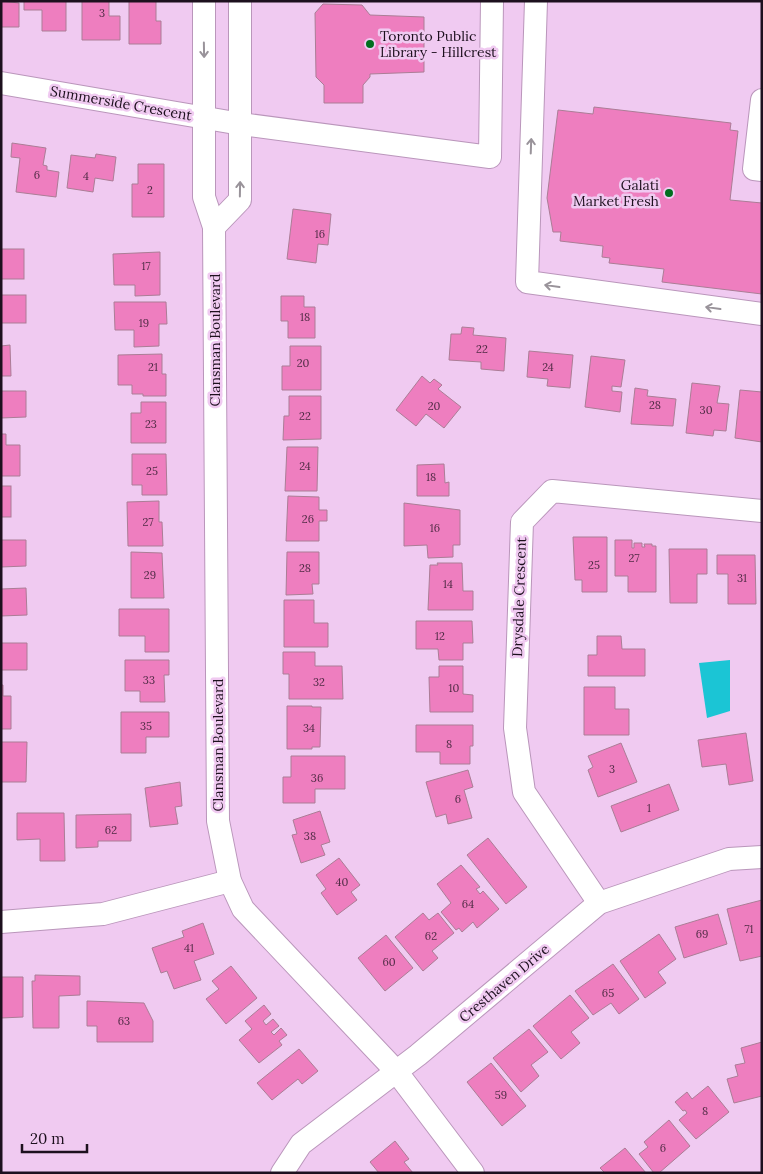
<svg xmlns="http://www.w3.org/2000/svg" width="763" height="1174" font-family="Lora,serif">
  <rect width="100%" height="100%" fill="#f0caf1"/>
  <!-- water -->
  <polygon fill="#1bc5d5" points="730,660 730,711 707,718 699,663"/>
  <!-- building -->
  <g fill="#ee7ebf" stroke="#ab7d96">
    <polygon points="1,1 19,3 19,27 1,27"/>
    <polygon points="24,1 66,1 66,31 42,31 42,10 24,10"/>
    <polygon points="82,1 109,1 109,16 120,16 120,40 82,40"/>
    <polygon points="129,1 156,1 156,21 161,21 161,44 129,44"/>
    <polygon points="323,4 362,5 370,15 424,17 424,72 370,74 370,77 363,85 363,103 324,103 324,85 316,77 315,13"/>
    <polygon points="594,107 731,123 730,130 738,131 730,200 762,203 762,294 662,282 664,269 609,263 610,258 602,257 603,246 560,241 561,232 553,232 547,198 558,110 593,114"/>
    <polygon points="12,143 46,148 43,165 47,166 47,170 59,172 56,197 16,192 20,158 11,157"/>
    <polygon points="96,154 116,157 113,181 95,178 93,192 67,188 71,155 95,158"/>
    <polygon points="138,164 164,164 164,217 132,217 132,184 138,184"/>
    <polygon points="293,209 331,214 328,245 318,244 316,263 287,259"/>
    <rect x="1" y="249" width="23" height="30"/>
    <polygon points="160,252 160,295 135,296 135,285 114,285 113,254"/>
    <rect x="1" y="295" width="25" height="28"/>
    <polygon points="281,296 304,296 304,307 315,307 315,338 288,338 288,321 281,321"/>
    <polygon points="114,302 166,302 167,324 159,324 159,346 134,347 134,330 115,330"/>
    <polygon points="462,327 474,328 473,335 506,338 504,371 481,369 481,362 449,360 451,334 461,334"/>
    <polygon points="10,345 11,376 1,376 1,346"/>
    <polygon points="290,346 321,346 321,390 282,390 282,366 290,366"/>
    <polygon points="529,351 573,355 570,388 547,386 548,379 527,377"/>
    <polygon points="162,354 162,374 166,374 166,396 143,396 143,394 132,394 132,385 118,385 118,355"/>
    <polygon points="591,356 625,360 621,387 612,386 612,391 622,392 620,412 585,407"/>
    <polygon points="422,376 430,383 434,379 442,385 438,389 461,407 444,428 426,414 416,426 396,410"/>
    <polygon points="692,383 720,386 717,403 729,404 726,431 714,430 713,436 686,433"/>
    <polygon points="635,388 648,390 647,396 676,399 673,426 631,424"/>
    <polygon points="740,390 762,392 762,442 735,438"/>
    <polygon points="1,391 26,391 26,417 1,418"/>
    <polygon points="289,396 321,396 321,439 283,440 284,416 289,416"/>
    <polygon points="141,402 166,402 166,443 131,443 131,413 141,413"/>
    <polygon points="1,434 6,434 6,445 20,445 20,476 1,476"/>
    <polygon points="287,447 318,447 317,491 285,491"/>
    <polygon points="132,454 166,454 167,495 142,495 142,485 132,485"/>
    <polygon points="444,464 445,483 449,482 449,496 417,496 417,465"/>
    <rect x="1" y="486" width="10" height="31"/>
    <polygon points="288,496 319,497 319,510 327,510 327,521 319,521 319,541 286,541"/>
    <polygon points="159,501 159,522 162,522 163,546 128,546 127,502"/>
    <polygon points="404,503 460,510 460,545 453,545 453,557 428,558 427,545 404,546"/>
    <polygon points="573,537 607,537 607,592 582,592 582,580 575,580"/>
    <polygon points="1,540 26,540 26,566 1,567"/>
    <polygon points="615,540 632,540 632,548 634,548 634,543 642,543 642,547 645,547 644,544 652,544 652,546 656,546 656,592 628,592 628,576 615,576"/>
    <polygon points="669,549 707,549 707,574 697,574 697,603 670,603"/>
    <polygon points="131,552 162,553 164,598 131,598"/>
    <polygon points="287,552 319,552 319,584 312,584 313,594 286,595"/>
    <polygon points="717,555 755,555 756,604 728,604 728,574 717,574"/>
    <polygon points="437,563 462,563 463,591 473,591 473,610 428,610 430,565 438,565"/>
    <polygon points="26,588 27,615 1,616 1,589"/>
    <polygon points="284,600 314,600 314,623 328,623 328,647 284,647"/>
    <polygon points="119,609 169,609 169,652 145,652 145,636 119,636"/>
    <polygon points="416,621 472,621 473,643 463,643 463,660 439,660 438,649 416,649"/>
    <polygon points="1,633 1,643 27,643 27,670 1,670"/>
    <polygon points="597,636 621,636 622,649 645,649 645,676 588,676 588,655 597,655"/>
    <polygon points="283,652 315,652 315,666 342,666 343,699 289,699 289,674 283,674"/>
    <polygon points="125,660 169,660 169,675 164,675 165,702 140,702 140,691 125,691"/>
    <polygon points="439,666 463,666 463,694 473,695 473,712 430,712 429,677 439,677"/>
    <polygon points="1,685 3,685 3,696 11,696 11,729 1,729"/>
    <polygon points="584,687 615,687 615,709 629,709 629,735 584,735"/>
    <polygon points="287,706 312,706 312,707 321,707 320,747 312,747 312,749 287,749"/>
    <polygon points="121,712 169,712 169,737 146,737 146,753 121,753"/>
    <polygon points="416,725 473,725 473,746 470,746 470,764 440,764 440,752 416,752"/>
    <polygon points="746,733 753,781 729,785 726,764 702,767 698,740"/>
    <polygon points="1,742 27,742 26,782 1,782"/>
    <polygon points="621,743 637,782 598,797 588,770 593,767 588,756"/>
    <polygon points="291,756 345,756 345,789 315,789 315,803 283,803 283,777 291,777"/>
    <polygon points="468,770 473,787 464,790 472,818 448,824 446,814 436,817 426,782"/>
    <polygon points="180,782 182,806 175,807 178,824 150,827 145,788"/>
    <polygon points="669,784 679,810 621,832 611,806"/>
    <polygon points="320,811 330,842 321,845 325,855 301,863 292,835 297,834 293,820"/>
    <polygon points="17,813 64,813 65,861 40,861 40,839 17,840"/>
    <polygon points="131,814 131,841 98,841 98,847 76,848 76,815"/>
    <polygon points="488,838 527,887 506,904 467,855"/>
    <polygon points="339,858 360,885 351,892 357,900 337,915 321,893 326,889 316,875"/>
    <polygon points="461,865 480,887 476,889 480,894 483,891 499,909 477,928 473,922 462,932 459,928 456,930 441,912 451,903 437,884"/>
    <polygon points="762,900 762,956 740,961 727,909"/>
    <polygon points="423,913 429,920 438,913 454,933 432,951 438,958 423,971 395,937"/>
    <polygon points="718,914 727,944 684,958 675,927"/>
    <polygon points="203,923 214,954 194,961 201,980 174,989 167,971 161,973 152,948 184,937 182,931"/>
    <polygon points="659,934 676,959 658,972 666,983 645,998 620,961"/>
    <polygon points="386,935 413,968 385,991 358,958"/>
    <polygon points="613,964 639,999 619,1014 611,1003 593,1015 575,991"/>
    <polygon points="231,966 257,998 226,1024 206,999 219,989 212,981"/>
    <polygon points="35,975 80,976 80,995 59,996 59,1028 33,1028 32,981 35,981"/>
    <polygon points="1,977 23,977 23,1017 1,1018"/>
    <polygon points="570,995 589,1018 571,1032 580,1043 561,1059 533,1026"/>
    <polygon points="87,1001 144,1003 153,1021 153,1042 97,1042 97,1026 87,1026"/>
    <polygon points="264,1005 271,1014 263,1021 266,1025 273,1019 279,1026 271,1032 274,1035 281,1028 287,1035 279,1041 282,1045 259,1063 239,1040 252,1029 245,1021"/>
    <polygon points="529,1029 548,1052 531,1065 539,1076 521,1092 493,1058"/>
    <polygon points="762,1042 762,1096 734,1103 727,1079 738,1076 735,1065 745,1063 741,1048"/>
    <polygon points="299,1049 318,1071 302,1084 298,1079 272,1100 257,1083"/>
    <polygon points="491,1063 526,1106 502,1126 467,1082"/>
    <polygon points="708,1086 729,1112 696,1139 679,1120 687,1113 685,1110 683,1111 675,1102 687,1092 692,1099"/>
    <polygon points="669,1120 690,1146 659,1173 654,1173 639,1154 648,1147 644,1142"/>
    <polygon points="395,1141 409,1159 404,1162 413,1173 379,1173 370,1162"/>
    <polygon points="625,1148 646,1173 605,1173 600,1168"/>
  </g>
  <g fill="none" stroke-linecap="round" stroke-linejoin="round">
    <defs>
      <g id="minor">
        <polyline points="204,1 204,197 214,227 218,821 230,881 243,909 396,1071 473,1173"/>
        <polyline points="536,1 527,282 762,314"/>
        <polyline points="1,83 241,124 490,157 492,1"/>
        <polyline points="762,100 754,169 762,170"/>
        <polyline points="214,227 240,200 240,1"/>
        <polyline points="599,903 524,792 515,728 522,522 552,491 762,511"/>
        <polyline points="1,922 103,914 230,881"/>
        <polyline points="282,1173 301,1144 418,1055 599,903 729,859 762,857"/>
      </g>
    </defs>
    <!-- minor casing -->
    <use href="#minor" stroke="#ba96bb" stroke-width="24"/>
    <!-- minor -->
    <use href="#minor" stroke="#fff" stroke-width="22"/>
  </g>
  <!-- one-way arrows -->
  <defs><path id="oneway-shaft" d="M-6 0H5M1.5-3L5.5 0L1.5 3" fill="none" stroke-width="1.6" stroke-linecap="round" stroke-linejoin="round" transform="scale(1.25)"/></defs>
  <g stroke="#99939a">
    <use href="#oneway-shaft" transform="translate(204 50) rotate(89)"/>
    <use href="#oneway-shaft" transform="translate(531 146) rotate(-88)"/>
    <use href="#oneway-shaft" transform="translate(240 189) rotate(-89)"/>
    <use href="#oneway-shaft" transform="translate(552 286) rotate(-172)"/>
    <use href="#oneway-shaft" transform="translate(713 308) rotate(-172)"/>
  </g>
  <!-- markers -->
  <g fill="#016e1e" stroke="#f0caf1" stroke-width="2">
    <circle cx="370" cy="44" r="5"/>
    <circle cx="669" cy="193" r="5"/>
  </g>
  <g text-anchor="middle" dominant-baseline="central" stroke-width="5" stroke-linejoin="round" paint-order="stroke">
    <!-- number labels -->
    <g font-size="11" fill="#512c46">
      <text x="102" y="13">3</text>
      <text x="37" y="175">6</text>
      <text x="86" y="176">4</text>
      <text x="150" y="190">2</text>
      <text x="320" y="234">16</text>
      <text x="146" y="266">17</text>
      <text x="305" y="317">18</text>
      <text x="144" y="323">19</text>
      <text x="482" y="349">22</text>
      <text x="303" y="363">20</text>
      <text x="153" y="367">21</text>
      <text x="548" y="367">24</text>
      <text x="655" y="405">28</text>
      <text x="434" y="406">20</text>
      <text x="706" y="410">30</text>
      <text x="305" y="416">22</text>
      <text x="151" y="424">23</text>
      <text x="305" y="466">24</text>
      <text x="152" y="471">25</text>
      <text x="431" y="477">18</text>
      <text x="308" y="519">26</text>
      <text x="148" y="522">27</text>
      <text x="435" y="528">16</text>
      <text x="634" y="558">27</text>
      <text x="594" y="565">25</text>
      <text x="305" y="568">28</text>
      <text x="150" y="575">29</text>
      <text x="742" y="578">31</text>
      <text x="448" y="584">14</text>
      <text x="440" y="636">12</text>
      <text x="149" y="680">33</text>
      <text x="319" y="682">32</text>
      <text x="454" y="688">10</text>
      <text x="146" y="726">35</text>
      <text x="309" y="728">34</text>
      <text x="449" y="744">8</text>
      <text x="612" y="769">3</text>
      <text x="317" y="778">36</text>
      <text x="458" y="799">6</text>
      <text x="649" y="808">1</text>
      <text x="111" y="830">62</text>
      <text x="310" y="836">38</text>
      <text x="342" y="882">40</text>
      <text x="468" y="904">64</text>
      <text x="749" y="929">71</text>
      <text x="702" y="934">69</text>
      <text x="431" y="936">62</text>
      <text x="189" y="948">41</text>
      <text x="389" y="962">60</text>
      <text x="608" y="993">65</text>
      <text x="124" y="1021">63</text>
      <text x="501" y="1095">59</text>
      <text x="705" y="1111">8</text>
      <text x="663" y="1148">6</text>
    </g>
    <!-- poi labels -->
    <g font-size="14" fill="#1d101e" stroke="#f0caf1" text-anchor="start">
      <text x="380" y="36">Toronto Public<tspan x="380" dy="16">Library - Hillcrest</tspan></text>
      <text x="659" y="185" text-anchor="end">Galati<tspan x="659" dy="16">Market Fresh</tspan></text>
    </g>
    <!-- street labels -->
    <g font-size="14" fill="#1d101e" stroke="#f0caf1">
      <text transform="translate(121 103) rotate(10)">Summerside Crescent</text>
      <text transform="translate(215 340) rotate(-90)">Clansman Boulevard</text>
      <text transform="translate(519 597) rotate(-88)">Drysdale Crescent</text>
      <text transform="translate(218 745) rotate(-90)">Clansman Boulevard</text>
      <text transform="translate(504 983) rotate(-40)">Cresthaven Drive</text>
    </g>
  </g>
  <!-- border -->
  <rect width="763" height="1174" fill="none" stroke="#1d101e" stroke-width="5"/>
  <!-- scale -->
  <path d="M22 1144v8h65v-8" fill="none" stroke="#1d101e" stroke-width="2.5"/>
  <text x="30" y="1144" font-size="15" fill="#1d101e" stroke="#f0caf1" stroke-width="4" paint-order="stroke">20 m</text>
</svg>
